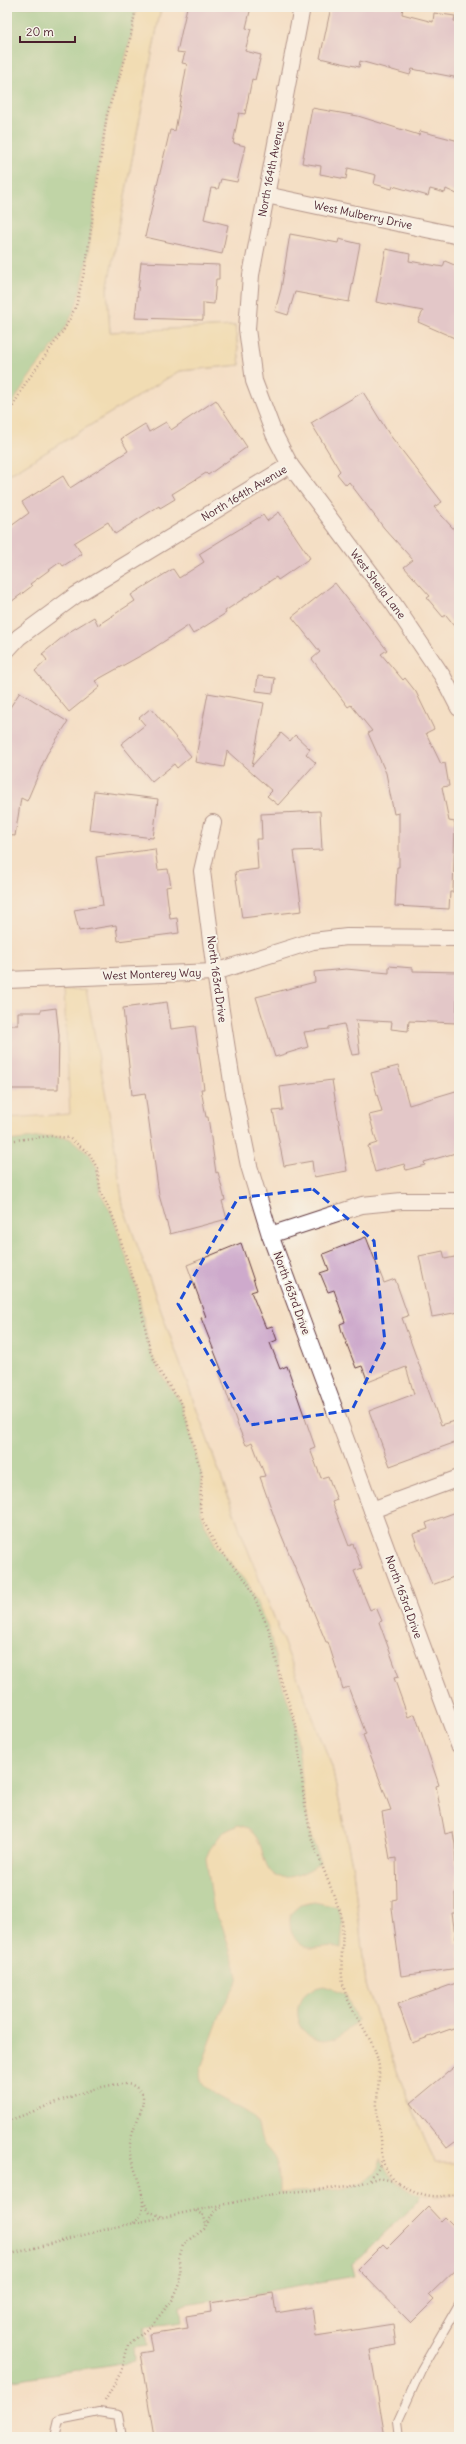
<svg xmlns="http://www.w3.org/2000/svg" width="466" height="2444" font-family="Delius,sans-serif">
  <rect width="100%" height="100%" fill="#f7f3e8"/>
  <filter id="ink" filterUnits="userSpaceOnUse"><feTurbulence type="fractalNoise" baseFrequency=".025" numOctaves="2"/><feDisplacementMap in="SourceGraphic" scale="8" xChannelSelector="R" yChannelSelector="G"/><feConvolveMatrix kernelMatrix="1 2 1 2 8 2 1 2 1" color-interpolation-filters="sRGB"/></filter>
  <filter id="wash" filterUnits="userSpaceOnUse"><feTurbulence type="fractalNoise" baseFrequency=".012" numOctaves="4" result="noise"/><feDisplacementMap in="SourceGraphic" scale="16" xChannelSelector="R" yChannelSelector="G"/><feGaussianBlur stdDeviation="0.9" result="paint"/><feColorMatrix in="noise" values="0 0 0 0 0 0 0 0 0 0 0 0 0 0 0 0 0 1.4 0 .05"/><feComposite in="paint" operator="in"/></filter>
  <g filter="url(#wash)">
    <rect width="100%" height="100%" fill="#f4dfc5"/>
    <!-- green -->
    <g fill="#81c782" stroke="#667356">
      <polygon points="7,7 161,7 107,290 110,332 235,326 240,365 179,371 7,476"/>
      <polygon points="7,1118 112,1129 123,1206 242,1535 332,1767 353,1870 366,1985 401,2082 435,2163 419,2200 352,2264 355,2276 180,2306 182,2322 144,2327 147,2346 133,2348 134,2361 7,2381"/>
    </g>
    <!-- sand -->
    <g fill="#eeda9e" stroke="#9c7c64" fill-rule="evenodd">
      <path d="M136,7H161L107,290L110,332L235,326L240,365L179,371L7,476C7,462 4,427 8,416C22,374 62,347 76,305C94,251 93,189 104,133C112,90 132,51 136,7Z"/>
      <path d="M86,989L112,1129L123,1206L242,1535L332,1767L353,1870L366,1985L401,2082L435,2163H459V2194C427,2200 393,2193 381,2159C372,2198 311,2189 279,2193C279,2181 280,2168 274,2157C271,2152 266,2148 263,2143C259,2134 260,2124 253,2117C238,2102 194,2095 201,2068L223,2007L236,1985L238,1976L222,1925L214,1911L206,1858L210,1849L222,1833L238,1825C270,1834 256,1863 276,1876C290,1881 310,1871 321,1862L311,1837L304,1799L296,1725L280,1677L269,1630L248,1583L216,1546L202,1518L200,1507L202,1476L182,1404L161,1374L150,1351L138,1293L112,1214L101,1194L97,1168L89,1153L69,1138L50,1136L7,1141V1118L70,1114L64,990ZM314,1902L338,1907L343,1923L341,1948C327,1944 322,1949 310,1948C294,1946 287,1927 291,1913L300,1905ZM324,1986L345,1993L357,2020C310,2079 269,1994 324,1986Z"/>
    </g>
    <g id="blocks">
      <!-- building -->
      <g fill="#ceaacc">
        <polygon points="187,7 251,7 246,28 251,29 245,51 261,55 255,80 252,79 245,114 239,113 233,143 245,146 237,182 221,179 218,189 211,188 204,219 228,225 222,254 145,237 170,130 175,131 187,64 182,63 185,53 177,52"/>
        <polygon points="331,7 403,7 402,14 433,22 434,13 455,16 454,21 459,22 459,78 412,69 410,75 360,61 359,67 320,58"/>
        <polygon points="312,108 358,116 419,135 420,131 459,141 459,195 446,189 445,193 430,189 428,196 393,186 392,189 374,184 376,175 348,168 346,179 320,174 321,166 302,163"/>
        <polygon points="290,234 338,243 339,239 360,244 349,302 295,292 288,315 275,311 281,289"/>
        <polygon points="386,249 410,254 409,261 443,267 445,261 459,267 459,340 418,322 423,311 376,302"/>
        <polygon points="141,262 219,265 219,279 216,279 214,304 203,303 203,320 135,318"/>
        <polygon points="363,392 389,434 442,502 434,507 459,535 459,631 446,615 443,617 427,598 430,596 404,567 413,560 384,528 349,482 346,485 337,474 340,471 311,423"/>
        <polygon points="216,400 247,447 208,475 206,473 172,494 175,499 160,508 159,506 115,534 108,522 74,543 82,554 63,566 60,562 30,584 32,586 7,605 7,529 29,513 22,502 63,476 70,488 128,451 121,439 145,424 149,432 166,422 171,430"/>
        <polygon points="279,512 310,558 278,580 276,577 225,611 226,613 193,634 188,626 149,651 95,681 100,687 69,712 35,671 47,660 42,654 69,632 94,617 98,625 135,601 131,595 150,583 173,569 179,578 204,562 199,554 233,533 263,515 267,521"/>
        <polygon points="335,583 387,650 381,654 403,680 405,678 416,692 434,729 426,733 441,764 445,763 449,786 442,787 449,821 455,822 453,892 450,892 449,909 395,906 397,867 399,867 399,813 394,814 386,773 368,733 372,731 351,705 348,707 312,659 320,652 292,617"/>
        <polygon points="258,676 275,678 273,693 256,691"/>
        <polygon points="20,692 68,722 47,754 27,801 21,798 15,836 7,835 7,712"/>
        <polygon points="208,693 264,703 252,766 281,733 290,741 295,735 310,749 306,754 316,763 278,805 267,796 272,791 227,751 224,767 195,762"/>
        <polygon points="151,708 191,756 177,768 174,764 152,782 121,744 145,725 139,718"/>
        <polygon points="94,791 158,799 153,838 89,830"/>
        <polygon points="320,811 322,850 294,851 302,911 242,918 235,872 258,869 256,839 262,839 261,814"/>
        <polygon points="155,849 158,870 168,869 171,886 166,887 170,919 177,918 179,933 118,941 116,925 79,931 74,910 103,905 96,857"/>
        <polygon points="389,966 413,968 413,971 458,972 456,1023 409,1021 408,1031 391,1029 392,1022 356,1020 360,1054 352,1055 344,1024 329,1027 329,1029 304,1032 308,1047 275,1057 256,997 315,982 314,972 346,969 389,973"/>
        <polygon points="167,1002 171,1029 195,1026 204,1089 201,1089 206,1117 208,1117 216,1173 218,1172 225,1200 222,1201 227,1219 170,1234 159,1195 145,1093 132,1095 123,1008"/>
        <polygon points="56,1008 59,1035 58,1089 7,1089 7,1025 18,1025 18,1012 41,1012 41,1010"/>
        <polygon points="398,1066 409,1105 459,1090 459,1152 424,1162 425,1165 406,1170 404,1164 375,1172 368,1146 377,1143 369,1115 382,1112 371,1073"/>
        <polygon points="332,1080 347,1171 314,1177 312,1161 284,1166 273,1111 283,1110 280,1087"/>
        <polygon points="366,1237 384,1283 395,1279 408,1316 402,1318 441,1425 459,1420 459,1441 390,1466 369,1411 414,1394 406,1367 368,1382 362,1366 356,1368 342,1332 340,1324 345,1322 334,1290 328,1292 320,1273 329,1270 323,1254"/>
        <polygon points="241,1243 257,1290 251,1292 266,1328 272,1326 277,1340 270,1343 280,1369 287,1366 315,1447 310,1449 321,1478 328,1476 337,1500 332,1502 349,1546 353,1544 362,1568 354,1571 370,1610 376,1607 382,1621 379,1622 399,1677 394,1678 408,1717 415,1714 439,1785 436,1786 445,1834 453,1832 455,1845 457,1893 455,1893 455,1913 452,1913 456,1943 459,1943 459,1968 401,1976 392,1909 392,1900 397,1899 396,1858 390,1859 382,1812 391,1810 363,1735 366,1734 348,1687 343,1689 328,1642 326,1642 276,1522 260,1477 265,1476 252,1442 246,1445 238,1426 219,1371 222,1371 201,1318 206,1317 187,1265"/>
        <polygon points="443,1251 445,1259 459,1256 459,1312 432,1317 419,1256"/>
        <polygon points="459,1511 459,1575 432,1585 413,1534 428,1529 426,1523"/>
        <polygon points="459,1982 459,2026 412,2043 398,2004"/>
        <polygon points="459,2063 459,2139 447,2148 411,2103"/>
        <polygon points="428,2207 441,2221 445,2217 459,2231 459,2266 429,2295 434,2300 411,2323 358,2269 383,2244 387,2248"/>
        <polygon points="273,2293 276,2313 312,2307 316,2336 393,2324 396,2345 370,2350 385,2437 154,2437 140,2353 152,2351 149,2334 188,2328 186,2316 211,2312 210,2303"/>
      </g>
    </g>
  </g>
  <g filter="url(#ink)">
    <use href="#blocks" fill-opacity="0" stroke="#643c42" stroke-width="1"/>
    <g fill="none" stroke-linecap="round" stroke-linejoin="round">
      <defs>
        <g id="lane">
          <polyline points="55,2437 59,2420 99,2412 118,2415 122,2437"/>
          <polyline points="400,2437 398,2421 421,2370 459,2304"/>
        </g>
        <g id="street">
          <polyline points="302,7 251,275 247,329 254,381 274,434 290,465 393,603 443,677 459,708"/>
          <polyline points="266,195 459,236"/>
          <polyline points="7,650 19,637 76,595 290,465"/>
          <polyline points="213,823 202,871 215,972 233,1088 249,1166 270,1235 459,1745"/>
          <polyline points="7,980 215,972 313,941 347,937 459,938"/>
          <polyline points="270,1235 362,1205 402,1201 459,1201"/>
          <polyline points="372,1510 459,1478"/>
        </g>
      </defs>
      <!-- lane casing -->
      <use href="#lane" stroke="#643c42" stroke-width="10"/>
      <!-- street casing -->
      <use href="#street" stroke="#643c42" stroke-width="18"/>
      <!-- path -->
      <g stroke="#643c42" stroke-width="2.5" stroke-dasharray="1 3" stroke-linecap="butt">
        <polyline points="7,417 25,384 65,328 76,306 86,264 107,114 128,50 136,7"/>
        <path d="M7,1141L50,1136L69,1138L89,1153L97,1168L101,1194L112,1214L138,1293L150,1351L161,1374L182,1404L202,1476L200,1507L202,1518L216,1546L248,1583L269,1630L280,1677L296,1725L304,1799L311,1837L341,1914C346,1940 337,1966 345,1992C353,2017 376,2040 379,2067C380,2081 376,2097 377,2112C377,2121 380,2130 381,2139C383,2162 380,2168 400,2184"/>
        <path d="M7,2121C37,2112 104,2078 132,2085C137,2087 140,2091 143,2095C144,2116 127,2133 130,2154C134,2173 155,2210 133,2223"/>
        <polyline points="370,2179 379,2168 381,2160"/>
        <path d="M399,2184C423,2196 432,2199 459,2194"/>
        <polyline points="143,2201 150,2212 163,2217"/>
        <polyline points="196,2211 204,2216 206,2225"/>
        <polyline points="7,2255 111,2228 279,2193 349,2187 379,2178 394,2181"/>
        <polyline points="105,2401 122,2370 128,2345 151,2326 174,2298 180,2284 179,2258 183,2245 204,2229 214,2212 222,2207"/>
      </g>
      <!-- lane -->
      <use href="#lane" stroke="#fff" stroke-width="8"/>
      <!-- street -->
      <use href="#street" stroke="#fff" stroke-width="16"/>
    </g>
  </g>
  <!-- marked area -->
  <path d="M0 0H466V2444H0ZM313,1189L374,1241L385,1342L352,1410L250,1425L178,1304L238,1198Z" fill="#f4dfc5" fill-opacity=".55" fill-rule="evenodd"/>
  <path fill="none" stroke="#1d4ed8" stroke-width="3" stroke-dasharray="8 5" stroke-linejoin="round" d="M313,1189L374,1241L385,1342L352,1410L250,1425L178,1304L238,1198Z"/>
  <g text-anchor="middle" dominant-baseline="central" stroke-width="4" stroke-linejoin="round" paint-order="stroke">
    <!-- street labels -->
    <g font-size="11" fill="#4a1f2b" stroke="#f7f3e8">
      <text transform="translate(271 169) rotate(-79)">North 164th Avenue</text>
      <text transform="translate(363 215) rotate(12)">West Mulberry Drive</text>
      <text transform="translate(244 493) rotate(-31)">North 164th Avenue</text>
      <text transform="translate(378 584) rotate(53)">West Sheila Lane</text>
      <text transform="translate(152 974) rotate(-2)">West Monterey Way</text>
      <text transform="translate(217 979) rotate(82)">North 163rd Drive</text>
      <text transform="translate(292 1293) rotate(70)">North 163rd Drive</text>
      <text transform="translate(404 1597) rotate(70)">North 163rd Drive</text>
    </g>
  </g>
  <!-- margin -->
  <rect width="466" height="2444" fill="none" stroke="#f7f3e8" stroke-width="24"/>
  <!-- scale -->
  <path d="M20 36v6h55v-6" fill="none" stroke="#4a1f2b" stroke-width="2"/>
  <text x="26" y="36" font-size="12" fill="#4a1f2b" stroke="#f7f3e8" stroke-width="3" paint-order="stroke">20 m</text>
</svg>
